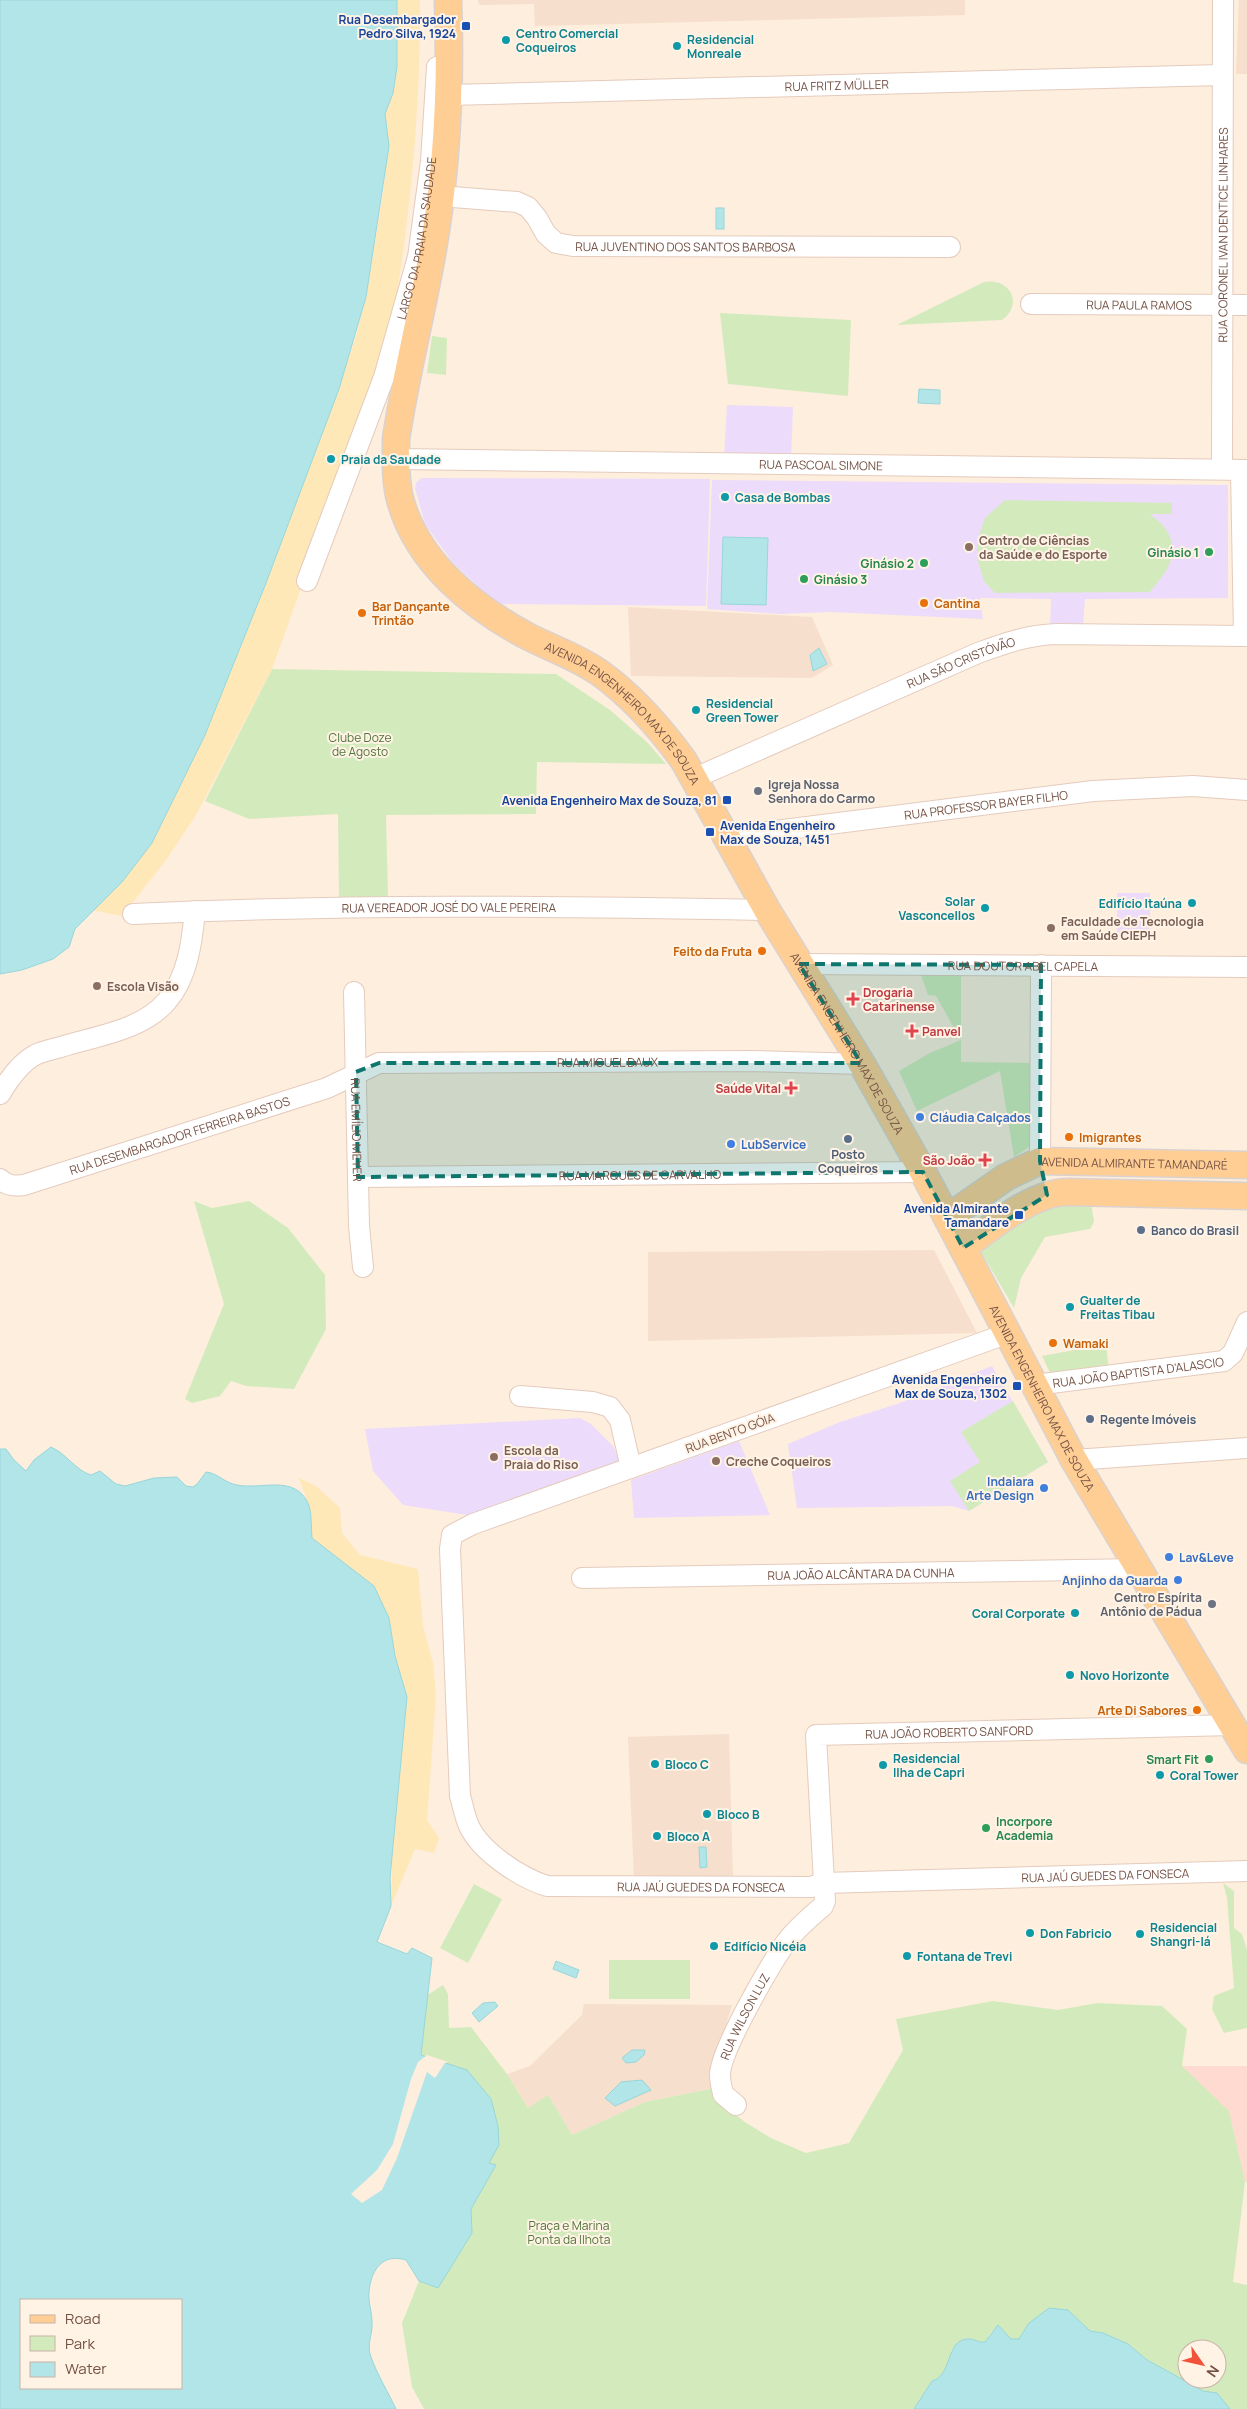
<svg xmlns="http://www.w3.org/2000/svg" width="1247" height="2409" font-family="Manrope,sans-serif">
  <rect width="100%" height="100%" fill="#feeede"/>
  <!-- residential -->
  <g fill="#f6dfcc">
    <polygon points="478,0 965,0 965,15 535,26 534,4 479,5"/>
    <polygon points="1239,0 1247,0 1247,74 1236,74"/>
    <polygon points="628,607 812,617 833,665 812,678 631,676"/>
    <polygon points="934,1250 977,1333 648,1341 648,1252"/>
    <polygon points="729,1734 733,1877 634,1879 628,1737"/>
    <polygon points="584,2004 732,2005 715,2063 715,2088 645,2102 572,2135 548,2096 529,2109 507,2074 530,2066 582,2015"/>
  </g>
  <!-- commercial -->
  <polygon fill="#ffdad1" points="1182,2066 1247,2066 1247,2182 1245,2182"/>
  <!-- education -->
  <g fill="#ecdbfa">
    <polygon points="727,405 793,407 791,459 724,456"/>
    <polygon points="421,478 710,479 706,606 497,604 453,563 425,524 415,488 416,483"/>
    <polygon points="712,480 1228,485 1228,598 1085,599 1083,627 1050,628 1051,599 980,598 983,619 830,612 780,614 707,609"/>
    <rect x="1117" y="893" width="33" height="45"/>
    <polygon points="992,1366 1048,1462 969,1511 952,1506 797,1508 788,1444 840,1422 897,1404"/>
    <polygon points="580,1418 591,1424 613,1446 623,1469 467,1515 403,1505 373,1471 365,1429"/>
    <polygon points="739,1441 770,1515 634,1518 631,1480"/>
  </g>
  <!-- green -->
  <g fill="#d3ebbc" fill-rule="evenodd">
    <path d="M984,282C1010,277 1024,304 1002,320L897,325Z"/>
    <polygon points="720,313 851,320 848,396 728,384"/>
    <polygon points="432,336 447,338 446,375 427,373"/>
    <path d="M1005,500L1172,503V514H1150C1155,519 1162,523 1165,528C1183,554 1166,572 1150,592L995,593L984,581L977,558L978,538L985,518Z"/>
    <polygon points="272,669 556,674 610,710 648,743 666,764 537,762 536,814 386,815 388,898 339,899 338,814 249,819 205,801"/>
    <polygon points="919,969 961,972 961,1062 1032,1063 1035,1143 1014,1157 1000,1071 917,1111 899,1071 930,1053 961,1040 936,996 928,995"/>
    <polygon points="194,1201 212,1208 249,1201 288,1228 325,1275 326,1329 294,1389 246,1386 231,1381 220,1396 192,1403 185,1399 224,1304"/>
    <polygon points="1047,1202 1091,1202 1094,1222 1090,1229 1045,1237 1021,1278 1014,1308 977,1245"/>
    <polygon points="1106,1344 1109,1371 1051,1375 1042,1356"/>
    <polygon points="1013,1401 1048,1462 969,1511 950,1481 980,1462 961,1432"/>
    <polygon points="1223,1883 1234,1891 1234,1928 1242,1934 1247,1950 1247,2028 1224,2033 1212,2009 1214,1996 1234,1988 1227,1898"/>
    <polygon points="474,1884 502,1899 468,1963 440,1948"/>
    <rect x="609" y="1960" width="81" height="39"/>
    <path d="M443,1985L448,1994L449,2028L471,2027L507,2074L528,2108L548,2095L572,2135L645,2102L715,2088L720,2103L745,2122L771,2138L806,2153L849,2143L903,2050L896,2019L993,2001L1058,2010L1097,2003L1162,2006L1187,2029L1182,2066L1229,2111L1245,2182L1233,2282L1247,2285V2409H1230L1217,2393L1204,2391L1180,2378L1147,2360L1128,2344L1103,2333L1090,2331L1068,2310L1023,2334L1019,2339L1014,2340L992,2331L985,2342H980L968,2338L952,2349C949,2361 945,2377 932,2381L914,2409H424L412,2387L402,2323L419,2281L428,2285L472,2233L471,2209L495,2165L488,2163L421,2055L426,1996ZM1187,2349H1217V2379H1187Z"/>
  </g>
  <!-- sand -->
  <g fill="#ffe8b7">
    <path d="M397,0H420C421,114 409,229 389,342L272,669L196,815L166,860L122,916L91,910L122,882L152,843L205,735L266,583L355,340L366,297L384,187L388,132L385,114L393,93L397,67Z"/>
    <polygon points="299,1478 316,1486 340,1508 342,1533 360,1555 418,1569 423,1626 433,1663 436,1695 427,1820 439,1838 434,1853 415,1849 391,1906 395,1656 389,1618 374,1586 312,1538 308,1503"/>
  </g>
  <!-- water -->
  <g fill="#b2e5e8" stroke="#97d6da" fill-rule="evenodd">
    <polygon points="0,0 397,0 397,67 393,93 385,114 389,146 366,297 339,389 266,583 205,735 152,843 122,882 75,929 69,947 53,959 22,970 0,974"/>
    <rect x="716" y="208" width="8" height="21"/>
    <polygon points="919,389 940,390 940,404 918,403"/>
    <polygon points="723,537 768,538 766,605 721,604"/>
    <polygon points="819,648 827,664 813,671 810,655"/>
    <path d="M51,1447C67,1454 75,1470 91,1475L100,1471L116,1484L125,1486L154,1478L177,1477L186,1486L193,1487L198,1483L206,1472C217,1473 225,1483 237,1485C262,1490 294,1474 308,1503C312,1512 311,1528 312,1538L374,1586L389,1618L395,1656L407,1697L390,1878L391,1906L377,1942L407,1954L412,1948L432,1958L421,2055L467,2070L491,2099L498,2126L499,2145L489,2163L496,2165L471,2209L472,2233L438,2288L419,2281L406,2260C383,2253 371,2269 369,2292C368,2302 372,2312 372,2322C373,2335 366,2344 371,2357C377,2374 388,2392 396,2409H0V1449H6L14,1460L26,1471L34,1460ZM21,2300H181V2388H21Z"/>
    <polygon points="699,1847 706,1847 707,1867 700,1868"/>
    <polygon points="556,1961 579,1970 576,1978 553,1969"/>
    <polygon points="495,2002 498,2006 479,2022 472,2013 483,2003"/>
    <polygon points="632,2050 645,2050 644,2055 636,2062 626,2063 622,2058"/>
    <polygon points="642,2080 651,2090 615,2106 605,2098 621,2082"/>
    <path d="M1049,2308L1068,2310L1090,2331L1103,2333L1128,2344L1147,2360L1180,2378L1203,2391L1217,2393L1230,2409H914L932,2381C953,2375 945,2341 967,2339C973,2338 978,2343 985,2342L998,2325L1011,2339H1019L1029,2323Z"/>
  </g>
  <!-- pier -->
  <polygon fill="#feeede" points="427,2055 448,2062 445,2063 435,2078 427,2072 397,2158 382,2190 362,2203 351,2194 377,2170 393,2144 411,2079 418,2062"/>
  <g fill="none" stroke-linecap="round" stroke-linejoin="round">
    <defs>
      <g id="minor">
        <path id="s1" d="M449,95L1222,75"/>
        <path id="s2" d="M440,196L517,202L528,207L537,218L546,234L556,243L573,246L950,247"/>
        <path id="s3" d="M1031,304L1247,305"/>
        <path id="s4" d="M396,459L1247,470"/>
        <path id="s5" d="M1222,469L1223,0"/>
        <polyline points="1241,470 1244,636"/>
        <path id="s6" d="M307,581L384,377L418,257L431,161L437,67"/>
        <path id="s7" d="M695,778L978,653C1005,643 1028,635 1057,634L1247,636"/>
        <path id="s8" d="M726,837L1093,791L1193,786L1247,790"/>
        <path id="s9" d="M133,914C344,904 556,906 767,910"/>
        <path id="s10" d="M799,964L1247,967"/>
        <path id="s11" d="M354,992L359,1226L363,1267"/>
        <path d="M0,1094C9,1079 20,1063 35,1055C43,1051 53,1049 61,1047C96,1036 143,1030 167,1001C188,977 192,941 195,911"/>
        <polyline points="1040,1161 1041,965"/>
        <path id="s12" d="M358,1177L923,1172"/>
        <path id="s13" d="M0,1179C7,1186 15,1186 24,1185L327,1088L379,1063L750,1061L862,1064"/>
        <path id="s14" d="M1009,1333L473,1524L452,1535L450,1549L460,1796C463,1806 465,1817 469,1826C481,1852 521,1878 547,1886L811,1887L823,1883L1247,1871"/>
        <path id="s15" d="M1035,1385L1224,1361L1233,1353L1247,1322"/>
        <polyline points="520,1396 593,1402 610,1407 620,1420 631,1468"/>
        <polyline points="1074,1460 1247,1448"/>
        <path id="s16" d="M582,1578L1140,1569"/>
        <path id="s17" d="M736,2105L723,2094C722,2088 720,2082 720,2075C720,2051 771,1963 787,1941C797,1928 810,1917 823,1906L825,1901L816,1735L1233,1725"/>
      </g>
      <g id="major">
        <path id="s18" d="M448,0C451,87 447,174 431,260C420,320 405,379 396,439C396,458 395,480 400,499C417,563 474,608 529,637C553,649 579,658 600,673C633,697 661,729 684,761L767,910L862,1064L923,1172L1074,1460L1247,1750"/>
        <path id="s19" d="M947,1218L1006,1177L1040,1161L1247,1165"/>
        <path d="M963,1248C991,1227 1033,1192 1068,1192L1247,1196"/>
      </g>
    </defs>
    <!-- minor casing -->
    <use href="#minor" stroke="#e4cbbd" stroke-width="22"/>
    <!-- major casing -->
    <use href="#major" stroke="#dbd2cf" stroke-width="29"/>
    <!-- minor -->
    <use href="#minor" stroke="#fff" stroke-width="20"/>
    <!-- major -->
    <use href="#major" stroke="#ffce94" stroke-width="26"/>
  </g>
  <!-- marked area -->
  <path fill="#0f766e" fill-opacity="0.2" stroke="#0f766e" stroke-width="4" stroke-dasharray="10 6" stroke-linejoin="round" d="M799,964L1041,965L1040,1161L1047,1195L963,1248L923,1172L358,1177L356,1072L379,1063H861Z"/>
  <!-- markers -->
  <g fill="#1a4fb4" stroke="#fff3e6" stroke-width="2">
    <rect x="461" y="21" width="10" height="10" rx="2.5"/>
    <rect x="722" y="795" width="10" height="10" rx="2.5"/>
    <rect x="705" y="827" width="10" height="10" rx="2.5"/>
    <rect x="1014" y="1210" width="10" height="10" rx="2.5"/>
    <rect x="1012" y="1381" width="10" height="10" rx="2.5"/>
  </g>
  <g fill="#0f9aa8" stroke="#fff3e6" stroke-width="2">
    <circle cx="506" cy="40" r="5"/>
    <circle cx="677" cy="46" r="5"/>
    <circle cx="331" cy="459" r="5"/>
    <circle cx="725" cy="497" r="5"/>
    <circle cx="696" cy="710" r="5"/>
    <circle cx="1192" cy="903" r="5"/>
    <circle cx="985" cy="908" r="5"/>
    <circle cx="1070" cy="1307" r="5"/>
    <circle cx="1075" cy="1613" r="5"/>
    <circle cx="1070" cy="1675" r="5"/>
    <circle cx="655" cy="1764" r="5"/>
    <circle cx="883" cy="1765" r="5"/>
    <circle cx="1160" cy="1775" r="5"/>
    <circle cx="707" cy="1814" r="5"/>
    <circle cx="657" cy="1836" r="5"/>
    <circle cx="1030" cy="1933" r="5"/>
    <circle cx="1140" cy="1934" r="5"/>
    <circle cx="714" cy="1946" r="5"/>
    <circle cx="907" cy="1956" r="5"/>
  </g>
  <g fill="#8d6e63" stroke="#fff3e6" stroke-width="2">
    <circle cx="969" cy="547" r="5"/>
    <circle cx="1051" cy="928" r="5"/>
    <circle cx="97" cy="986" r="5"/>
    <circle cx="494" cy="1457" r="5"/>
    <circle cx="716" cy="1461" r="5"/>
  </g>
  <g fill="#2e9e5b" stroke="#fff3e6" stroke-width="2">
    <circle cx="1209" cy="552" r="5"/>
    <circle cx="924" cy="563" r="5"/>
    <circle cx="804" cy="579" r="5"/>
    <circle cx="1209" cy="1759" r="5"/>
    <circle cx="986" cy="1828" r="5"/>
  </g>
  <g fill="#e8710a" stroke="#fff3e6" stroke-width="2">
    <circle cx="924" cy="603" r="5"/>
    <circle cx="362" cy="613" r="5"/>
    <circle cx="762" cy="951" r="5"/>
    <circle cx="1069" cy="1137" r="5"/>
    <circle cx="1053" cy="1343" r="5"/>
    <circle cx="1197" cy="1710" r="5"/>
  </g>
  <g fill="#6b7280" stroke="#fff3e6" stroke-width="2">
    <circle cx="758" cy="791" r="5"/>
    <circle cx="1212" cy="1604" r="5"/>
  </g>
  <g fill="#e0444e" stroke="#fff3e6" stroke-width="2">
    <path d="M850.5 991.5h5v5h5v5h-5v5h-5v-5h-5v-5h5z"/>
    <path d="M909.5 1023.5h5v5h5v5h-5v5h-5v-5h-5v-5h5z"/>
    <path d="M788.5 1080.5h5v5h5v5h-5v5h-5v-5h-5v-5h5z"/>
    <path d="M982.5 1152.5h5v5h5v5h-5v5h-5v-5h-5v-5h5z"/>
  </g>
  <g fill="#3f7fe0" stroke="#fff3e6" stroke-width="2">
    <circle cx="920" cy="1117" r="5"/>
    <circle cx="731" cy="1144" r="5"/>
    <circle cx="1044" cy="1488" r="5"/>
    <circle cx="1169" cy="1557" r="5"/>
    <circle cx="1178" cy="1580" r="5"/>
  </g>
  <g fill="#5c6f8a" stroke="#fff3e6" stroke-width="2">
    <circle cx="848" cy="1139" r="5"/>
    <circle cx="1141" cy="1230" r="5"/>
    <circle cx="1090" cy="1419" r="5"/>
  </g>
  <g text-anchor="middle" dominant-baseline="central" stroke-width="4" stroke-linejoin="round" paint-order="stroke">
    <!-- transit labels -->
    <g font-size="12" font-weight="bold" fill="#164399" stroke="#fff3e6" text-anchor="end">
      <text x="456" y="19">Rua Desembargador<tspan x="456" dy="14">Pedro Silva, 1924</tspan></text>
      <text x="717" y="800">Avenida Engenheiro Max de Souza, 81</text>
      <text x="720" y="825" text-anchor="start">Avenida Engenheiro<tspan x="720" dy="14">Max de Souza, 1451</tspan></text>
      <text x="1009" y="1208">Avenida Almirante<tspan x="1009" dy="14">Tamandare</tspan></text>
      <text x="1007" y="1379">Avenida Engenheiro<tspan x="1007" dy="14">Max de Souza, 1302</tspan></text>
    </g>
    <!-- culture labels -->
    <g font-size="12" font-weight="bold" fill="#0d838f" stroke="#fff3e6" text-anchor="start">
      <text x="516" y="33">Centro Comercial<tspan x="516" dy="14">Coqueiros</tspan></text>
      <text x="687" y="39">Residencial<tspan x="687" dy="14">Monreale</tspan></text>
      <text x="341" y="459">Praia da Saudade</text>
      <text x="735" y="497">Casa de Bombas</text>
      <text x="706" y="703">Residencial<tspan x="706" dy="14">Green Tower</tspan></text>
      <text x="975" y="901" text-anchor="end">Solar<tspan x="975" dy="14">Vasconcellos</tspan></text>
      <text x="1182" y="903" text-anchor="end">Edifício Itaúna</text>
      <text x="1080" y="1300">Gualter de<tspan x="1080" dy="14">Freitas Tibau</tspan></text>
      <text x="1065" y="1613" text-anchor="end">Coral Corporate</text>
      <text x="1080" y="1675">Novo Horizonte</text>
      <text x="893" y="1758">Residencial<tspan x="893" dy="14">Ilha de Capri</tspan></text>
      <text x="665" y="1764">Bloco C</text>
      <text x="1170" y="1775">Coral Tower</text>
      <text x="717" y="1814">Bloco B</text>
      <text x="667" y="1836">Bloco A</text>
      <text x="1150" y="1927">Residencial<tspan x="1150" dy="14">Shangri-lá</tspan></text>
      <text x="1040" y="1933">Don Fabricio</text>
      <text x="724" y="1946">Edifício Nicéia</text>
      <text x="917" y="1956">Fontana de Trevi</text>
    </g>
    <!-- street labels -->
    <g font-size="12" fill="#755245" stroke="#fff3e6">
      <text stroke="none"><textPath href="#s1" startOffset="388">RUA FRITZ MÜLLER</textPath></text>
      <text stroke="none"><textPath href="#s5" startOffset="234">RUA CORONEL IVAN DENTICE LINHARES</textPath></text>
      <text stroke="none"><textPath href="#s6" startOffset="361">LARGO DA PRAIA DA SAUDADE</textPath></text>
      <text stroke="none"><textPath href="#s2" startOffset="265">RUA JUVENTINO DOS SANTOS BARBOSA</textPath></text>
      <text stroke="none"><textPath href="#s3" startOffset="108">RUA PAULA RAMOS</textPath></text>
      <text stroke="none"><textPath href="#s4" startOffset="425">RUA PASCOAL SIMONE</textPath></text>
      <text stroke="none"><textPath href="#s7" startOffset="290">RUA SÃO CRISTÓVÃO</textPath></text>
      <text stroke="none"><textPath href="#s18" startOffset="821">AVENIDA ENGENHEIRO MAX DE SOUZA</textPath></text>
      <text stroke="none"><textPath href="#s8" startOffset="262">RUA PROFESSOR BAYER FILHO</textPath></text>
      <text stroke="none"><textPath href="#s9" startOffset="316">RUA VEREADOR JOSÉ DO VALE PEREIRA</textPath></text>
      <text stroke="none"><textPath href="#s10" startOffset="224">RUA DOUTOR ABEL CAPELA</textPath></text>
      <text stroke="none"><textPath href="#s18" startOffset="1226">AVENIDA ENGENHEIRO MAX DE SOUZA</textPath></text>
      <text stroke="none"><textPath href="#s13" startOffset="630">RUA MIGUEL DAUX</textPath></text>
      <text stroke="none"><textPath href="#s11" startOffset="138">RUA EMÍLIO MEYER</textPath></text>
      <text stroke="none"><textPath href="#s13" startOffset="189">RUA DESEMBARGADOR FERREIRA BASTOS</textPath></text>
      <text stroke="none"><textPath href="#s19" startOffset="204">AVENIDA ALMIRANTE TAMANDARÉ</textPath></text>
      <text stroke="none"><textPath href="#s12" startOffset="282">RUA MARQUES DE CARVALHO</textPath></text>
      <text stroke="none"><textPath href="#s15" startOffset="104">RUA JOÃO BAPTISTA D'ALASCIO</textPath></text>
      <text stroke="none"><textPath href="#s18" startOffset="1631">AVENIDA ENGENHEIRO MAX DE SOUZA</textPath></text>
      <text transform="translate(730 1433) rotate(-20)">RUA BENTO GÓIA</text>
      <text stroke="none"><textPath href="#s16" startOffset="279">RUA JOÃO ALCÂNTARA DA CUNHA</textPath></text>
      <text stroke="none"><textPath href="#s17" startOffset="542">RUA JOÃO ROBERTO SANFORD</textPath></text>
      <text stroke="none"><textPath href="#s14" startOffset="1545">RUA JAÚ GUEDES DA FONSECA</textPath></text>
      <text stroke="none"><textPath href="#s14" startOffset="1140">RUA JAÚ GUEDES DA FONSECA</textPath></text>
      <text stroke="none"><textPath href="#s17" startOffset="100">RUA WILSON LUZ</textPath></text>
    </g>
    <!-- education labels -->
    <g font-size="12" font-weight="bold" fill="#785e54" stroke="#fff3e6" text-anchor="start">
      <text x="979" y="540">Centro de Ciências<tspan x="979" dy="14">da Saúde e do Esporte</tspan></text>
      <text x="1061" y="921">Faculdade de Tecnologia<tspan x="1061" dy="14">em Saúde CIEPH</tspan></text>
      <text x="107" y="986">Escola Visão</text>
      <text x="504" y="1450">Escola da<tspan x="504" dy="14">Praia do Riso</tspan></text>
      <text x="726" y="1461">Creche Coqueiros</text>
    </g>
    <!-- leisure labels -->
    <g font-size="12" font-weight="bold" fill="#27864d" stroke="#fff3e6" text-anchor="end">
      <text x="1199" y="552">Ginásio 1</text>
      <text x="914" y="563">Ginásio 2</text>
      <text x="814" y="579" text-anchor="start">Ginásio 3</text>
      <text x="1199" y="1759">Smart Fit</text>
      <text x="996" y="1821" text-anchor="start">Incorpore<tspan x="996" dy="14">Academia</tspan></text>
    </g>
    <!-- food labels -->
    <g font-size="12" font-weight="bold" fill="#c56008" stroke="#fff3e6" text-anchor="start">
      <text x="934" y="603">Cantina</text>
      <text x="372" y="606">Bar Dançante<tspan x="372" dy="14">Trintão</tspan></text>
      <text x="752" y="951" text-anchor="end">Feito da Fruta</text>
      <text x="1079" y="1137">Imigrantes</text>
      <text x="1063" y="1343">Wamaki</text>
      <text x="1187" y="1710" text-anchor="end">Arte Di Sabores</text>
    </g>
    <!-- park labels -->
    <g font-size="12" fill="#51763a" stroke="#fff3e6">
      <text x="360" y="737">Clube Doze<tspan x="360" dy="14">de Agosto</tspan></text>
      <text x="569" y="2225">Praça e Marina<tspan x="569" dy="14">Ponta da Ilhota</tspan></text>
    </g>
    <!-- worship labels -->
    <g font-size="12" font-weight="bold" fill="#5b616d" stroke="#fff3e6" text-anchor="start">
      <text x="768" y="784">Igreja Nossa<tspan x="768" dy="14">Senhora do Carmo</tspan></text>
      <text x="1202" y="1597" text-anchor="end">Centro Espírita<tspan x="1202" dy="14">Antônio de Pádua</tspan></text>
    </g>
    <!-- health labels -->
    <g font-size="12" font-weight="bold" fill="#be3a42" stroke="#fff3e6" text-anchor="start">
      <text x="863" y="992">Drogaria<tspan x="863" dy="14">Catarinense</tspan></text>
      <text x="922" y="1031">Panvel</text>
      <text x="781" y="1088" text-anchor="end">Saúde Vital</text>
      <text x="975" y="1160" text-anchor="end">São João</text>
    </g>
    <!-- shop labels -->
    <g font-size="12" font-weight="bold" fill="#366cbe" stroke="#fff3e6" text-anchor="start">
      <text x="930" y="1117">Cláudia Calçados</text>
      <text x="741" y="1144">LubService</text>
      <text x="1034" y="1481" text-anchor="end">Indaiara<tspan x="1034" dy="14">Arte Design</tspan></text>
      <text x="1179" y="1557">Lav&amp;Leve</text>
      <text x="1168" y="1580" text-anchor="end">Anjinho da Guarda</text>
    </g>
    <!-- service labels -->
    <g font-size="12" font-weight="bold" fill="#4e5e75" stroke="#fff3e6" text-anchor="start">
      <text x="848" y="1154" text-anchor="middle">Posto<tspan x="848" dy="14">Coqueiros</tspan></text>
      <text x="1151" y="1230">Banco do Brasil</text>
      <text x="1100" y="1419">Regente Imóveis</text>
    </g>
  </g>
  <!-- legend -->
  <rect x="20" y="2299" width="162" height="90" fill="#fff3e6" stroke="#c8b3a6"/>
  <rect x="30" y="2315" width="25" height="8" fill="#ffce94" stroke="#c8b3a6"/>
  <text x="65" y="2324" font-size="15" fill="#755245">Road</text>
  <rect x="30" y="2336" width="25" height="15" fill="#d3ebbc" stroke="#c8b3a6"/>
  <text x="65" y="2349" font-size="15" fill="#755245">Park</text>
  <rect x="30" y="2362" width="25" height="15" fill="#b2e5e8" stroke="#c8b3a6"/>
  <text x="65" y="2374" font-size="15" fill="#755245">Water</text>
  <!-- north arrow -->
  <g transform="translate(1202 2364) rotate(124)"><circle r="24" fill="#fff3e6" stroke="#c8b3a6"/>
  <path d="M0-4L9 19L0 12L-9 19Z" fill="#f1523a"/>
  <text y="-8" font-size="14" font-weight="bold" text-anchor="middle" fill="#755245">N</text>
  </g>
</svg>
